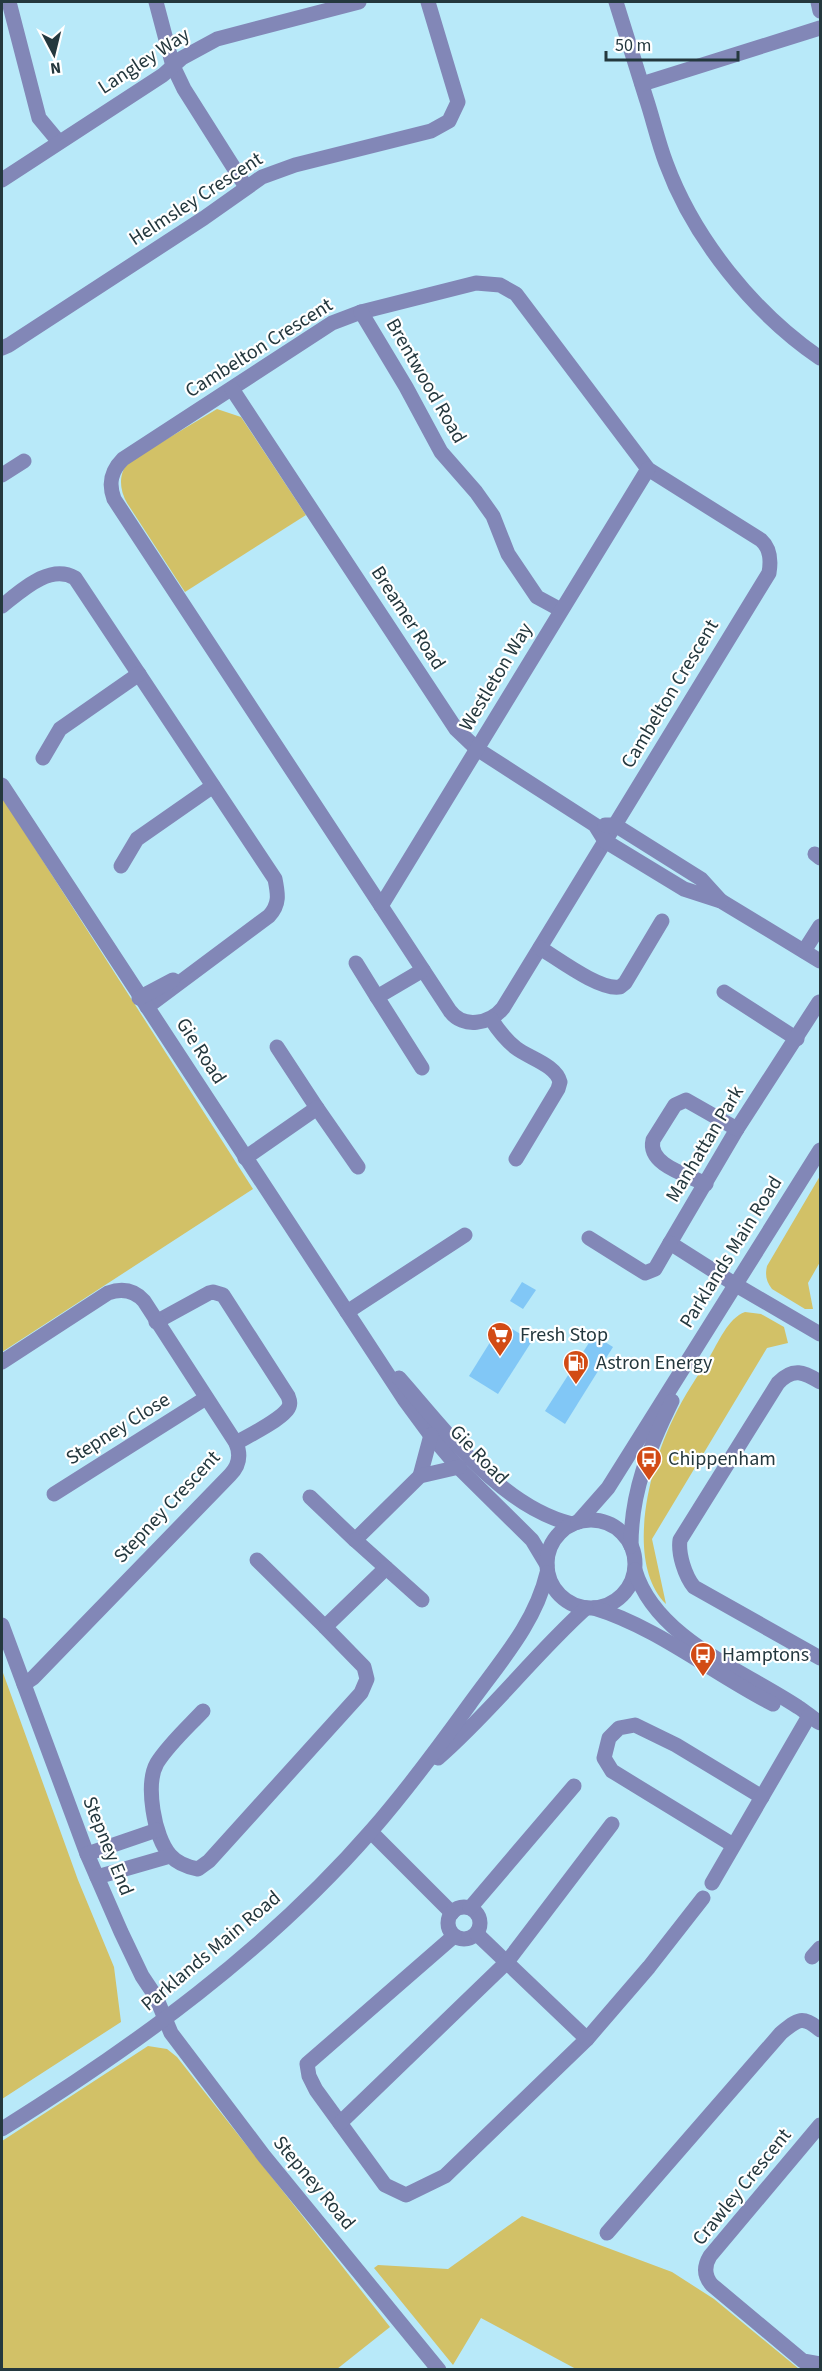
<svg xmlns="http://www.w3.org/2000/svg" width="822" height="2371" font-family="'Source Sans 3',sans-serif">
  <rect width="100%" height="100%" fill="#b8e9f9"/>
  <!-- green -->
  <g fill="#d2c167">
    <path d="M217,409L241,417L306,515L185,592L127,503C119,489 118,472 130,461Z"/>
    <polygon points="2,797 253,1189 2,1352"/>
    <path d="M820,1176V1262L808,1283L813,1309H805L772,1289C766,1281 765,1275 767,1266Z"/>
    <path d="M745,1312L761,1314L784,1327L788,1343L767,1348L652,1539L666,1604C624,1562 650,1465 674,1417C684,1396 697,1377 709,1358C718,1343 728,1318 745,1312Z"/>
    <polygon points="2,1670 78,1880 114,1967 121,2022 2,2099"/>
    <polygon points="148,2046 167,2049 177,2057 390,2327 337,2369 2,2370 2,2141"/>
    <polygon points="522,2216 672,2272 714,2299 799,2369 576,2369 481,2318 453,2365 374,2268 378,2265 448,2269"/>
  </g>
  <!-- building -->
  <g fill="#81c7f6">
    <polygon points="522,1282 536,1290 523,1309 510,1301"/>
    <polygon points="502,1323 532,1341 498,1394 469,1376"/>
    <polygon points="594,1335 613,1347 565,1424 545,1411"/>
  </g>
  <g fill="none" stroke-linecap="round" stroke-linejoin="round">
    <!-- minor -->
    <g stroke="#8287b7" stroke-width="15">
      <polyline points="9,2 39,118 59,142"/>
      <polyline points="156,2 173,66 184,89 246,187"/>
      <path d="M616,2C626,33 636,65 646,98C653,119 658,142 666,163C694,239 754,313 820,358"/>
      <polyline points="818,2 820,11"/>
      <polyline points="642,84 820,28"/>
      <polyline points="2,180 163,75 182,58 217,39 359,2"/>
      <path d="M476,283L500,285L516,294L648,469L761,540C771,549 771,561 769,573L503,1008C490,1024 463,1029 450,1011L114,499C108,483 111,471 123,459L332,323L361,312Z"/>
      <polyline points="361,312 406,387 441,452 476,492 493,516 508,554 537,597 561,610"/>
      <polyline points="2,348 9,345 204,218 262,177 295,165 431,131 449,121 458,102 428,2"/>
      <polyline points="232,389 456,729 477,749 595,825 605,841 684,889 721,901 820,961"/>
      <polyline points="2,475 24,461"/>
      <path d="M2,606C21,591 50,563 75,578L275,879C278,894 280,904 269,916L147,1007"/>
      <polyline points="43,758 60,729 139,674"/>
      <polyline points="2,785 404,1399 429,1433 456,1465 532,1540 547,1565"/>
      <polyline points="605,825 615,825 701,879 721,901"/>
      <polyline points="815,854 820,858"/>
      <polyline points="121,866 137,839 213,786"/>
      <polyline points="381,906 648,469"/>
      <path d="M540,948C557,958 600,991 620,987L625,983L662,921"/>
      <polyline points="804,951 820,926"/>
      <polyline points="356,963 377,997"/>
      <polyline points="724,992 797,1039"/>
      <polyline points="139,998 173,980"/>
      <polyline points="819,1002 737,1129 670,1243 736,1285 820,1334"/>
      <path d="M491,1019C498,1030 506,1040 516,1048C529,1058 556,1065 560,1082L558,1089L516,1159"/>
      <polyline points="277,1047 317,1108"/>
      <polyline points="422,1068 377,997 423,970"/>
      <polyline points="245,1158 317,1108 358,1167"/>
      <path d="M706,1184C688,1175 647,1165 653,1140L675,1105L686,1100L737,1129"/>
      <polyline points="589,1238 645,1273 655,1269 670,1243"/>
      <polyline points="347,1312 465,1235"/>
      <path d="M156,1322L209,1293L213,1292L223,1295L288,1396C290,1401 291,1405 287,1410C277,1422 250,1435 236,1443"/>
      <path d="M2,1362L108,1293C122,1288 134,1290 144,1301L236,1443C241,1455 239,1466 230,1475L33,1678L24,1684"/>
      <path d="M399,1378C445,1430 501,1507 572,1524"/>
      <path d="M820,1382C804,1372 793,1367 778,1383L680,1540C678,1554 685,1576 694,1587L820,1658"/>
      <polyline points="420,1476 431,1435"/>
      <polyline points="54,1494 206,1398"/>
      <polyline points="310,1497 355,1540 420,1476 459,1467"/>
      <circle cx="591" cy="1564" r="44"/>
      <polyline points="578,1522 608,1488 820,1150"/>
      <polyline points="355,1540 422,1600"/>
      <path d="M631,1546C631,1492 649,1448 672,1401"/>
      <polyline points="257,1560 325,1627"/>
      <path d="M635,1570C655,1638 744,1671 798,1707C806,1712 812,1718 820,1723"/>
      <path d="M594,1608C657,1627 714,1674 773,1704"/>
      <polyline points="2,1625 87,1854 121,1932 142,1976 156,1997 171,2033 264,2156 439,2370"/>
      <path d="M203,1711C188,1727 169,1744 157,1763C145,1784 154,1837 170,1855C177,1863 187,1867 198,1869L209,1861L361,1693L367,1679L364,1667L325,1627L386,1568"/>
      <path d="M438,1758C491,1712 534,1655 586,1608"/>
      <polyline points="371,1832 452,1913"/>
      <polyline points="733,1845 612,1771 604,1758 609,1738 619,1728 635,1725 676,1745 762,1797"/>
      <polyline points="87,1854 157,1830"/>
      <polyline points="97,1877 170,1856"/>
      <polyline points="712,1883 809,1716"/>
      <circle cx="464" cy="1923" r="16"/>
      <polyline points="470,1908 574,1786"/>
      <polyline points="454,1936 307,2064 309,2076 316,2090 385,2185 406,2195 445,2176 587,2039 477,1934"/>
      <polyline points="812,1957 820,1948"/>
      <polyline points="587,2039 649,1967 703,1898"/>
      <polyline points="340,2123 507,1962 612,1824"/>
      <path d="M820,2125L710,2256C704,2266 704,2276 712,2285L803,2361L820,2364"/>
      <path d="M2,2129C135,2046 268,1950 372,1830C407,1790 438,1748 469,1705C499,1663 535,1624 547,1573"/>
      <path d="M607,2233L781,2033C798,2019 803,2015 820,2030"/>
    </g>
  </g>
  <!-- icons -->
  <defs>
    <symbol id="supermarket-pin" viewBox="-11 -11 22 30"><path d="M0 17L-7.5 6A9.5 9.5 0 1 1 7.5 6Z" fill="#d24b15" stroke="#fff"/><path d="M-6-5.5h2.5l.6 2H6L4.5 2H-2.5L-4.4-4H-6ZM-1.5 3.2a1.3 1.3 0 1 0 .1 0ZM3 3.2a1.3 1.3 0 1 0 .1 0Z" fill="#fff"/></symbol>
    <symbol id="fuel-pin" viewBox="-11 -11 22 30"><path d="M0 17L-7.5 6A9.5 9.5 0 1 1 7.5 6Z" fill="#d24b15" stroke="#fff"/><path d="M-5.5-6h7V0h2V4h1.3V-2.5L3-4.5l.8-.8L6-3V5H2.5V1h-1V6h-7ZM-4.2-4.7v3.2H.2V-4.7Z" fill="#fff"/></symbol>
    <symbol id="bus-pin" viewBox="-11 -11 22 30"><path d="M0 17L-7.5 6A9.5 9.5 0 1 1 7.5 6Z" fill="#d24b15" stroke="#fff"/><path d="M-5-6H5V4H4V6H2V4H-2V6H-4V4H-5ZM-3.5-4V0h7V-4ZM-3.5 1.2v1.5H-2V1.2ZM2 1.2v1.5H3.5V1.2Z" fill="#fff"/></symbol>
  </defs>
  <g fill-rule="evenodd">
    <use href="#supermarket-pin" x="485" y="1320" width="30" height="40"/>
    <use href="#fuel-pin" x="561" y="1348" width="30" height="40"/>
    <use href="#bus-pin" x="634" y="1444" width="30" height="40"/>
    <use href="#bus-pin" x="688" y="1640" width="30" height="40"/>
  </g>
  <g text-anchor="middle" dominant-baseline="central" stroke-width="4.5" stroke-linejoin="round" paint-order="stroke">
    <!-- street labels -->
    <g font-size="20" fill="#24383e" stroke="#fff">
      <text transform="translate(144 61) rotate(-33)">Langley Way</text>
      <text transform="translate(196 199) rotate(-33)">Helmsley Crescent</text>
      <text transform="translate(259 348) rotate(-32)">Cambelton Crescent</text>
      <text transform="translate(426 381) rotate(60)">Brentwood Road</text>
      <text transform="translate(408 618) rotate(57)">Breamer Road</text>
      <text transform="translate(496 677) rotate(-59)">Westleton Way</text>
      <text transform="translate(670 694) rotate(-59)">Cambelton Crescent</text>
      <text transform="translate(201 1051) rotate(57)">Gie Road</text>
      <text transform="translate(705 1144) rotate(-59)">Manhattan Park</text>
      <text transform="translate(731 1252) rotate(-58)">Parklands Main Road</text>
      <text transform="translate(118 1429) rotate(-32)">Stepney Close</text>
      <text transform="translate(479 1455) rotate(46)">Gie Road</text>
      <text transform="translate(167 1507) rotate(-47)">Stepney Crescent</text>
      <text transform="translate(108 1846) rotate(68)">Stepney End</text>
      <text transform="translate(211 1951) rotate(-40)">Parklands Main Road</text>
      <text transform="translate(314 2183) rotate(50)">Stepney Road</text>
      <text transform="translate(742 2187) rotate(-51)">Crawley Crescent</text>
    </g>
    <!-- poi labels -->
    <g font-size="20" fill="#24383e" stroke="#fff" text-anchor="start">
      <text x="520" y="1335">Fresh Stop</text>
      <text x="596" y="1363">Astron Energy</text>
      <text x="668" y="1459">Chippenham</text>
      <text x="722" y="1655">Hamptons</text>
    </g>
  </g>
  <!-- border -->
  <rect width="822" height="2371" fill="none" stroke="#24383e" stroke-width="6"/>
  <!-- north arrow -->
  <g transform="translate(54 54) rotate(173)" stroke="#ffffff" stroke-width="4.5" paint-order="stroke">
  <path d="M0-4.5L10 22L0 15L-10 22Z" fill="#24383e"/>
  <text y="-9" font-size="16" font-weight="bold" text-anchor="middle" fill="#24383e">N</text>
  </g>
  <!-- scale -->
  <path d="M606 51v9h132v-9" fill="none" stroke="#24383e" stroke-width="3"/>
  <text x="615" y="51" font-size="18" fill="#24383e" stroke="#ffffff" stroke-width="4.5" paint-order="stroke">50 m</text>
</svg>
